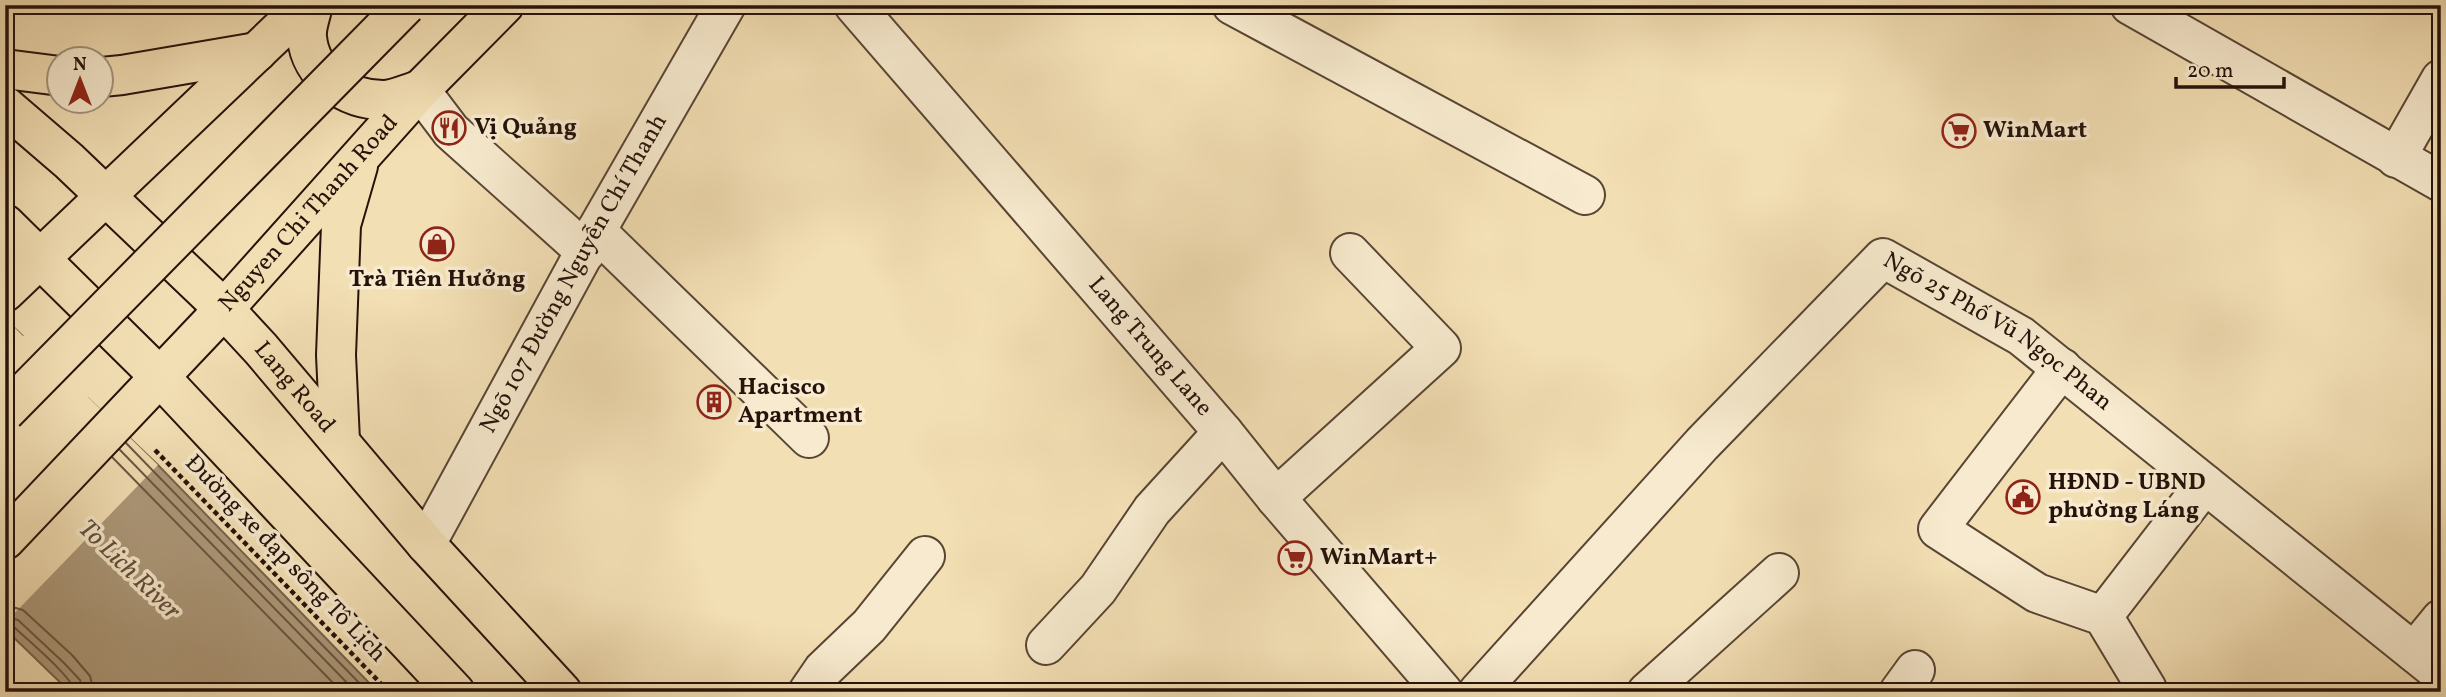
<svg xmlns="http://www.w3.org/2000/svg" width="2446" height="697" font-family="Vollkorn,serif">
  <rect width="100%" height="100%" fill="#f3dfb4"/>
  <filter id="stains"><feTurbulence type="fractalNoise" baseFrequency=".00286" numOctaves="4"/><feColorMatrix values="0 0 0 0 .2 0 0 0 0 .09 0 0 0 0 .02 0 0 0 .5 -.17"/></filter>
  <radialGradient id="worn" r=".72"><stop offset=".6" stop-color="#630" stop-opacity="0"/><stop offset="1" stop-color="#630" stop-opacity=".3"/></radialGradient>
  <!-- water -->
  <polygon fill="#ad997a" stroke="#77634d" stroke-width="2" points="5,319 158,465 378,692 70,692 5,629"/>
  <!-- pier -->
  <polygon fill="#f3dfb4" points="5,318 23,336 26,334 90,394 88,397 158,465 5,623"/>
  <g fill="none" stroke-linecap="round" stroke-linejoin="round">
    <!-- shore -->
    <g stroke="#695642" stroke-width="2">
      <polyline points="126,443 368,692"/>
      <polyline points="120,450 356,692"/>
      <polyline points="112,457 342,692"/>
      <polyline points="5,605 23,610 72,655 90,676 94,692"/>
      <polyline points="5,616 18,620 64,663 80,680 83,692"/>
      <path d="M5,625L13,626C26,639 73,677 75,692"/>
    </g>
    <defs>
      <g id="minor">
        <path id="s1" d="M854,5L1223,432L1276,498L1443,692"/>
        <polyline points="1232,5 1585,195"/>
        <polyline points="2130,5 2441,182"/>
        <polyline points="420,90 451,131 586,252"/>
        <polyline points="2396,158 2441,79"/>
        <polyline points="596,231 809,438"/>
        <polyline points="2062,368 1938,529 2037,593 2103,616 2147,689 2144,692"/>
        <polyline points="1276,498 1441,348 1350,253"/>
        <path id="s2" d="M426,544L596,231L726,5"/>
        <polyline points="2103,616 2205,484"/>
        <polyline points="1046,645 1098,589 1152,510 1223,432"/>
        <polyline points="2414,652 2441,619"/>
        <polyline points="808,692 823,670 869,626 925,556"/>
        <path id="s3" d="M1478,692L1702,444L1883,258L2021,336L2441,674"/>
        <polyline points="1647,692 1779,573"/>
        <polyline points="1899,692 1915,670"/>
      </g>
      <g id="major">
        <path d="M313,5C311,15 306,27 307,37C310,75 347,100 383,100C395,100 408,93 420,90"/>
        <polyline points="5,69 60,76"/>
        <polyline points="102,77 122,75 257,52"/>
        <path id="s4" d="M5,106L69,161L224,309L261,349L426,544L562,692"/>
        <polyline points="5,224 159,376 455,692"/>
        <polyline points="5,292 306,5"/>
        <polyline points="340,441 336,355 341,225 358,166"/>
        <path id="s5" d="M5,540L224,309L420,90L504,5"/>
      </g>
    </defs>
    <!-- minor casing -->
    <use href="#minor" stroke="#584534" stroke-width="42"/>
    <!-- major casing -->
    <use href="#major" stroke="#25120a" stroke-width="42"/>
    <!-- path -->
    <polyline stroke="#25120a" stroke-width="4.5" stroke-dasharray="5 3.5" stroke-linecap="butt" points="155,450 389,692"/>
    <!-- minor -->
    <use href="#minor" stroke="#f7eace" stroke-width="38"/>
    <!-- major -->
    <use href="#major" stroke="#f3dfb4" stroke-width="38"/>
    <defs>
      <polyline id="major-bridge" points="5,412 406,5"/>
    </defs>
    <!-- major-bridge casing -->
    <use href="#major-bridge" stroke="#25120a" stroke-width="42" stroke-linecap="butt"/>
    <!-- major-bridge -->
    <use href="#major-bridge" stroke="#f3dfb4" stroke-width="38"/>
  </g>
  <!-- icons -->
  <defs>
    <symbol id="restaurant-ring" viewBox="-11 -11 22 22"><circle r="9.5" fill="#f7eace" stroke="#8f2418" stroke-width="1.5"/><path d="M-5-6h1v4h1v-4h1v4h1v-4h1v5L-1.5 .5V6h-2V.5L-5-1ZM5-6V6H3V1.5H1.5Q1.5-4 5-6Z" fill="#8f2418"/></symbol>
    <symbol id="supermarket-ring" viewBox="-11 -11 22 22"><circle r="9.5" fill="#f7eace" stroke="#8f2418" stroke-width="1.5"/><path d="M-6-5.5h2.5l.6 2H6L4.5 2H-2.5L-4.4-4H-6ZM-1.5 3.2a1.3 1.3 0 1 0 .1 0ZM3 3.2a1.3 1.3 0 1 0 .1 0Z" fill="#8f2418"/></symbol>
    <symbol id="shop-ring" viewBox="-11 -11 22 22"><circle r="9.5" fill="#f7eace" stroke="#8f2418" stroke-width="1.5"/><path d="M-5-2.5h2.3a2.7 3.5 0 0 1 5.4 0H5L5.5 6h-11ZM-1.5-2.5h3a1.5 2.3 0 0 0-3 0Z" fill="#8f2418"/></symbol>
    <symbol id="building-ring" viewBox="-11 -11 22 22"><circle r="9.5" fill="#f7eace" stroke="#8f2418" stroke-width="1.5"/><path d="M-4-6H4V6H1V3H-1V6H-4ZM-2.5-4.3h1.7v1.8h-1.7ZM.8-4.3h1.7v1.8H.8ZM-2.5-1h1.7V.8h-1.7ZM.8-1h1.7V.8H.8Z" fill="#8f2418"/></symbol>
    <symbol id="civic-ring" viewBox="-11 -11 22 22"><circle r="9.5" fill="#f7eace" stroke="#8f2418" stroke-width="1.5"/><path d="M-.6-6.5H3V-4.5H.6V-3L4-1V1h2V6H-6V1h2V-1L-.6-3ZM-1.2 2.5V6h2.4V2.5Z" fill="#8f2418"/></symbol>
  </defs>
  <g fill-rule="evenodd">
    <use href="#restaurant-ring" x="430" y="109" width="38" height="38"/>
    <use href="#supermarket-ring" x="1940" y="112" width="38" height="38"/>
    <use href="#shop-ring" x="418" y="225" width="38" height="38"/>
    <use href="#building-ring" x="695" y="383" width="38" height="38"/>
    <use href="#civic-ring" x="2004" y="478" width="38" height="38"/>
    <use href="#supermarket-ring" x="1276" y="539" width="38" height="38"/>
  </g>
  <g text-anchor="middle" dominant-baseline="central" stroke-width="7" stroke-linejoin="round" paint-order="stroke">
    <!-- poi labels -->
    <g font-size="24" font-weight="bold" fill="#25120a" stroke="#f7eace" text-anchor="start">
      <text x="474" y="128">Vị Quảng</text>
      <text x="1983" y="131">WinMart</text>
      <text x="437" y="280" text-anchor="middle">Trà Tiên Hưởng</text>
      <text x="738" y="388">Hacisco<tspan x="738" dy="28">Apartment</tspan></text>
      <text x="2048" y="483">HĐND - UBND<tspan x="2048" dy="28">phường Láng</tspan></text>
      <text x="1320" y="558">WinMart+</text>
    </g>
    <!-- street labels -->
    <g font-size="24" fill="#25120a" stroke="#f7eace">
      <text stroke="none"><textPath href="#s5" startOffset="446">Nguyen Chi Thanh Road</textPath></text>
      <text stroke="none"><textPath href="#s2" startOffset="308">Ngõ 107 Đường Nguyễn Chí Thanh</textPath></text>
      <text stroke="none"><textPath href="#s3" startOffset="730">Ngõ 25 Phố Vũ Ngọc Phan</textPath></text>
      <text stroke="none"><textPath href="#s1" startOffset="452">Lang Trung Lane</textPath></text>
      <text stroke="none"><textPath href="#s4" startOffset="404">Lang Road</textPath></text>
      <text transform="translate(285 559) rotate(46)">Đường xe đạp sông Tô Lịch</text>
    </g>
    <!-- water labels -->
    <g font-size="26" font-style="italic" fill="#624f3c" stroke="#f7eace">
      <text transform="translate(129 570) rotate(44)">To Lich River</text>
    </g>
  </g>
  <!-- margin -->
  <rect width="2446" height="697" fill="none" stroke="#f3dfb4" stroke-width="28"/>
  <rect x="7" y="7" width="2432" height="683" fill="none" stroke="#25120a" stroke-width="3.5"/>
  <rect x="14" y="14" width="2418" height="669" fill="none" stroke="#25120a" stroke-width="2"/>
  <!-- north arrow -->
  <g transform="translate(80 80)"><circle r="33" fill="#f7eace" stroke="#a39480" stroke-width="2"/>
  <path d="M0-5L12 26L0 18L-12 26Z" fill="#8f2418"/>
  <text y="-10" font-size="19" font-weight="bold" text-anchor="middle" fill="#25120a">N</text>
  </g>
  <!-- scale -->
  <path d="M2176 77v10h108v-10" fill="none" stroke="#25120a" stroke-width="3.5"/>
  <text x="2187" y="77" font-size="21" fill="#25120a" stroke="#f7eace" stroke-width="5" paint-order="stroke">20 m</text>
  <rect width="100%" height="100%" filter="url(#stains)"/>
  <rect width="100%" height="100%" fill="url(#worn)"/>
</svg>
